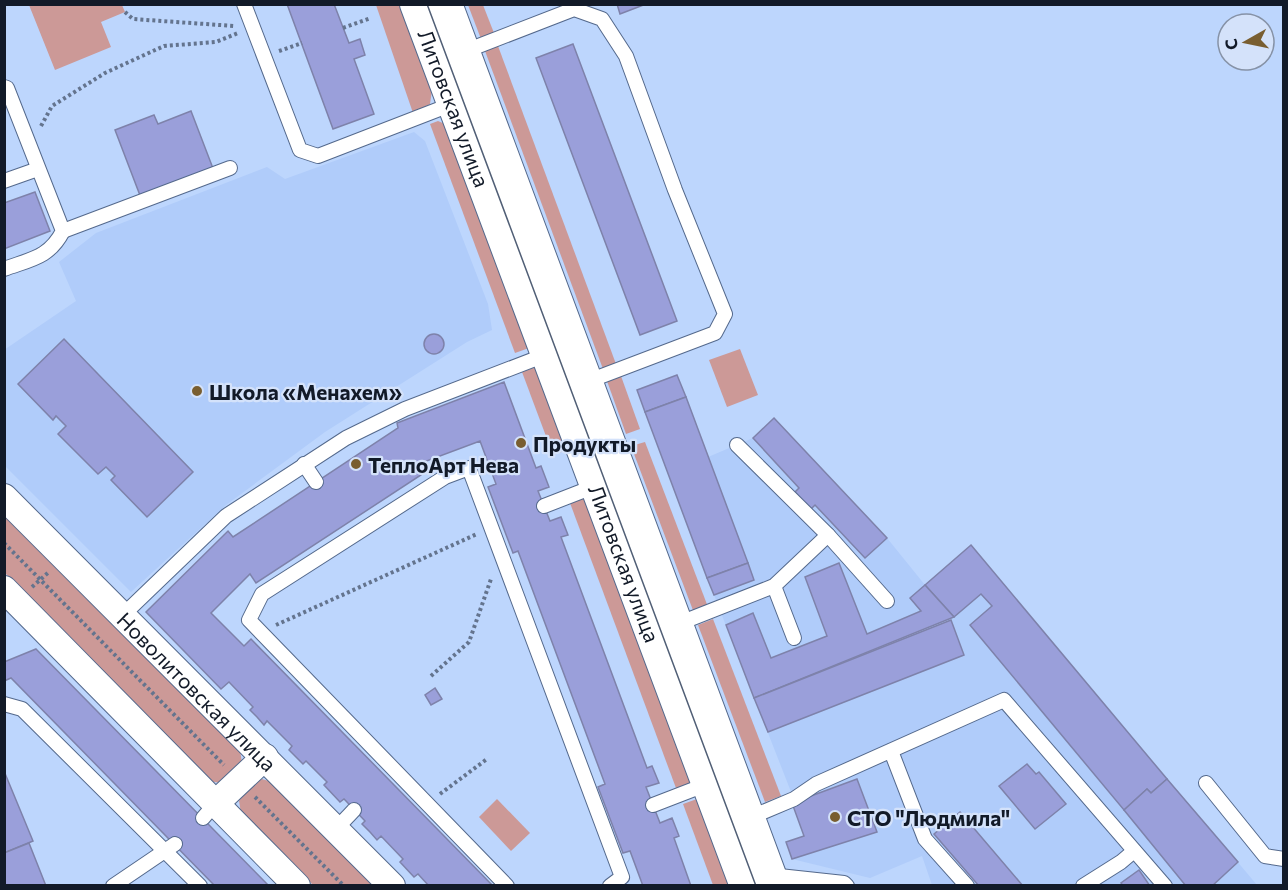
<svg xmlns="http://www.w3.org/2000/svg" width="1288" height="890" font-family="Commissioner,sans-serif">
  <rect width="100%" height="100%" fill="#bdd6fd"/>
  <!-- built -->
  <g fill="#b0ccfa">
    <polygon points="414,132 425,141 488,304 492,330 467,342 325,432 226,505 131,592 5,466 4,350 76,301 59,262 96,233 267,167 285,179"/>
    <polygon points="774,418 887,538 925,585 971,545 1257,885 932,885 922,856 870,878 792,859 786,842 804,836 795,802 714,595 754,580 708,457 753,438"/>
  </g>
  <!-- green -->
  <g fill="#cc9997">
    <polygon points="29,5 122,5 125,12 101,22 111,47 55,70"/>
    <polygon points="376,5 401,5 432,90 430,104 413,113"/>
    <polygon points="468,5 483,5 494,33 481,39"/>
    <polygon points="498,46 616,364 603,369 485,51"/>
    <polygon points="438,121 445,124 529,348 515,353 430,124"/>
    <polygon points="740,349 758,395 727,407 709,360"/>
    <polygon points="536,367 567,450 553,455 522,372"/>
    <polygon points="621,376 640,429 626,434 607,381"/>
    <polygon points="645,442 708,607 694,613 631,446"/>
    <polygon points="585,497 691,783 676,788 570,503"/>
    <polygon points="5,513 240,750 242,763 220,783 209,781 5,573"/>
    <polygon points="713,619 781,796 765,802 698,625"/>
    <path d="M262,779L272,782L375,885H313L241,813L239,801C244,792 253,783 262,779Z"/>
    <polygon points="497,799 530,833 511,851 479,817"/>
    <polygon points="697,799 736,885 713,885 683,804"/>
  </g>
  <!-- building -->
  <g fill="#9a9fda" stroke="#7e82aa" stroke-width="1.5">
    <polygon points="287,4 334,4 349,43 360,39 365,55 354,59 374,114 333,129"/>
    <polygon points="617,4 646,4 620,14"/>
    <polygon points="573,44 677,321 640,335 536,58"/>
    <polygon points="191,111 214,171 141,198 115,130 154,115 158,124"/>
    <polygon points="35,192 50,231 4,249 4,203"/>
    <circle cx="434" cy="344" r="10"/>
    <polygon points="64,339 193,472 147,517 111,480 115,476 106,467 98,474 58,434 66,426 56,416 53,420 18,384"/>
    <polygon points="677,375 686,397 645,412 637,390"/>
    <polygon points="504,382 536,468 541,466 549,487 538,491 550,521 561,517 568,535 561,537 647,768 652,766 659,783 646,787 660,823 672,818 679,836 674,838 691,886 643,886 630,851 623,853 598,787 605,784 518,551 513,553 488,487 496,484 480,441 421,463 427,471 256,583 250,574 211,613 244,646 251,639 493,886 429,886 418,874 414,877 400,862 403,859 381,836 377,840 370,832 362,824 365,821 346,801 344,799 340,802 324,785 327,782 306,761 303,764 289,750 292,746 267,721 264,725 257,717 250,710 253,707 229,682 221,689 146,612 228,531 233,537 398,428 397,423"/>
    <polygon points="686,397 748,563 707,578 645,412"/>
    <polygon points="774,418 887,538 865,558 815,505 811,509 795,492 799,488 753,438"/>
    <polygon points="971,545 1167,779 1151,793 1147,789 1124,810 970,625 992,606 981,594 954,617 925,585"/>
    <polygon points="748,563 754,580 714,595 707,578"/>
    <polygon points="839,563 867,634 921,611 910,598 925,585 954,617 754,698 726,625 753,613 771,658 827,636 805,577"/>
    <polygon points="951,620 964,655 768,732 754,698"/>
    <polygon points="36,649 269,886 215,886 11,678 4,681 4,662"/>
    <polygon points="435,688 442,699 431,705 425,695"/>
    <polygon points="1027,764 1036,774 1039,772 1066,804 1035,829 999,786"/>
    <polygon points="4,771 33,841 4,853"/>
    <polygon points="857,779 877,832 792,859 786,842 804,836 792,803"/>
    <polygon points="1167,779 1238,862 1212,886 1186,886 1124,810 1147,789 1151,793"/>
    <polygon points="960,812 1023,886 979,886 934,834"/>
    <polygon points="29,843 46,886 4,885 4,853"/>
    <polygon points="1139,870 1150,886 1123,886 1121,883"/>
  </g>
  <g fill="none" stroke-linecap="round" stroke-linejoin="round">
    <defs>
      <g id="service">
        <polyline points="244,4 300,150 318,156 455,103"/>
        <polyline points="463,52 574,9 602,19 626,56 675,190 725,314 715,333 586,382"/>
        <path d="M4,87L7,88L63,231C49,258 31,259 4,269"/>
        <polyline points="4,181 38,169"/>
        <polyline points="63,231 230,168"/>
        <polyline points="737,445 828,535 887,601"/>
        <polyline points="304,464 316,482"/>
        <polyline points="544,506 598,485"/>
        <polyline points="774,586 794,638"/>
        <polyline points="123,615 226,516 346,438 405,409 548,354"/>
        <polyline points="675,625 774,586 828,535"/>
        <polyline points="4,704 22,709 200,886"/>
        <polyline points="891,751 925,839 967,886"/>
        <polyline points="1206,783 1265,856 1284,859"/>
        <polyline points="653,805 710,783"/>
        <polyline points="203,818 215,804"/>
        <polyline points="749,818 794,799 816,784 1004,700 1165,886"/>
        <polyline points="336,829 354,810"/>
        <polyline points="770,875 844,883 847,886"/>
        <polyline points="113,886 175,844"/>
        <polyline points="507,886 249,620 262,594 445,477 469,468 622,877 610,886"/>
        <polyline points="1083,886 1121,862 1134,851"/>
      </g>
      <g id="minor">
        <path id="s1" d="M4,497L392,886"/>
        <polyline points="4,589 297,886"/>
        <polyline points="215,804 265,757"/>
      </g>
      <g id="tertiary">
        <path id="s2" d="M416,4L746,886"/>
        <polyline points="446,4 774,886"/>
      </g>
    </defs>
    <!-- service casing -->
    <use href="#service" stroke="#54698c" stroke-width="16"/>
    <!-- minor casing -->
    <use href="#minor" stroke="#54698c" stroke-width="28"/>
    <!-- tertiary casing -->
    <use href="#tertiary" stroke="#54698c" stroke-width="34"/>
    <!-- path -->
    <g stroke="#64748e" stroke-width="4" stroke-dasharray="3 3" stroke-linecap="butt">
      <polyline points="125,12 133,19 234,26"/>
      <polyline points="343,28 371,18"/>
      <polyline points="279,51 302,43"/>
      <polyline points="41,126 52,106 105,73 164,46 216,42 238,33"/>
      <polyline points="4,543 224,765"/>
      <polyline points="32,587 49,572"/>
      <polyline points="276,625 477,534"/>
      <polyline points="431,676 469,642 491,579"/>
      <polyline points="440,794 487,759"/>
      <polyline points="255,797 344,886"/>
    </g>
    <!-- service -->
    <use href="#service" stroke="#fff" stroke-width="14"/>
    <!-- minor -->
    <use href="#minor" stroke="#fff" stroke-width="26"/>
    <!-- tertiary -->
    <use href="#tertiary" stroke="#fff" stroke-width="32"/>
    <!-- tram -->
    <polyline stroke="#515f76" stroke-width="1.5" points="427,4 756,886"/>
  </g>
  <!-- markers -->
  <g fill="#795e30" stroke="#d4e2fa" stroke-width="2">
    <circle cx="197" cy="391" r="6"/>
    <circle cx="521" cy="443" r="6"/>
    <circle cx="356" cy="464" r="6"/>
    <circle cx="835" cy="817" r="6"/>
  </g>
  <g text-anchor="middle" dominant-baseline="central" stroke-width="4.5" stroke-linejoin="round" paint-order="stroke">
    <!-- street labels -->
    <g font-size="21" fill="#121a28" stroke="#d4e2fa">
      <text stroke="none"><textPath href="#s2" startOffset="111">Литовская улица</textPath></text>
      <text stroke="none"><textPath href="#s2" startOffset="597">Литовская улица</textPath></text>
      <text stroke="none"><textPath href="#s1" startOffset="274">Новолитовская улица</textPath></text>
    </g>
    <!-- poi labels -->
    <g font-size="21" font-weight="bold" fill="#121a28" stroke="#d4e2fa" text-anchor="start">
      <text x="209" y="391">Школа «Менахем»</text>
      <text x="533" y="443">Продукты</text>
      <text x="368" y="464">ТеплоАрт Нева</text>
      <text x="847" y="817">СТО "Людмила"</text>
    </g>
  </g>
  <!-- border -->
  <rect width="1288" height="890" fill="none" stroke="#121a28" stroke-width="12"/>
  <!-- north arrow -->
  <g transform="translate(1246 42) rotate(261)"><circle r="28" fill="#d4e2fa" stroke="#8692a6" stroke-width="1.5"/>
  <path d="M0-4.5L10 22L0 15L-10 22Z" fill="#795e30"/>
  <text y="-9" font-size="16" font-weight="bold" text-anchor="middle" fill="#121a28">С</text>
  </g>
</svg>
